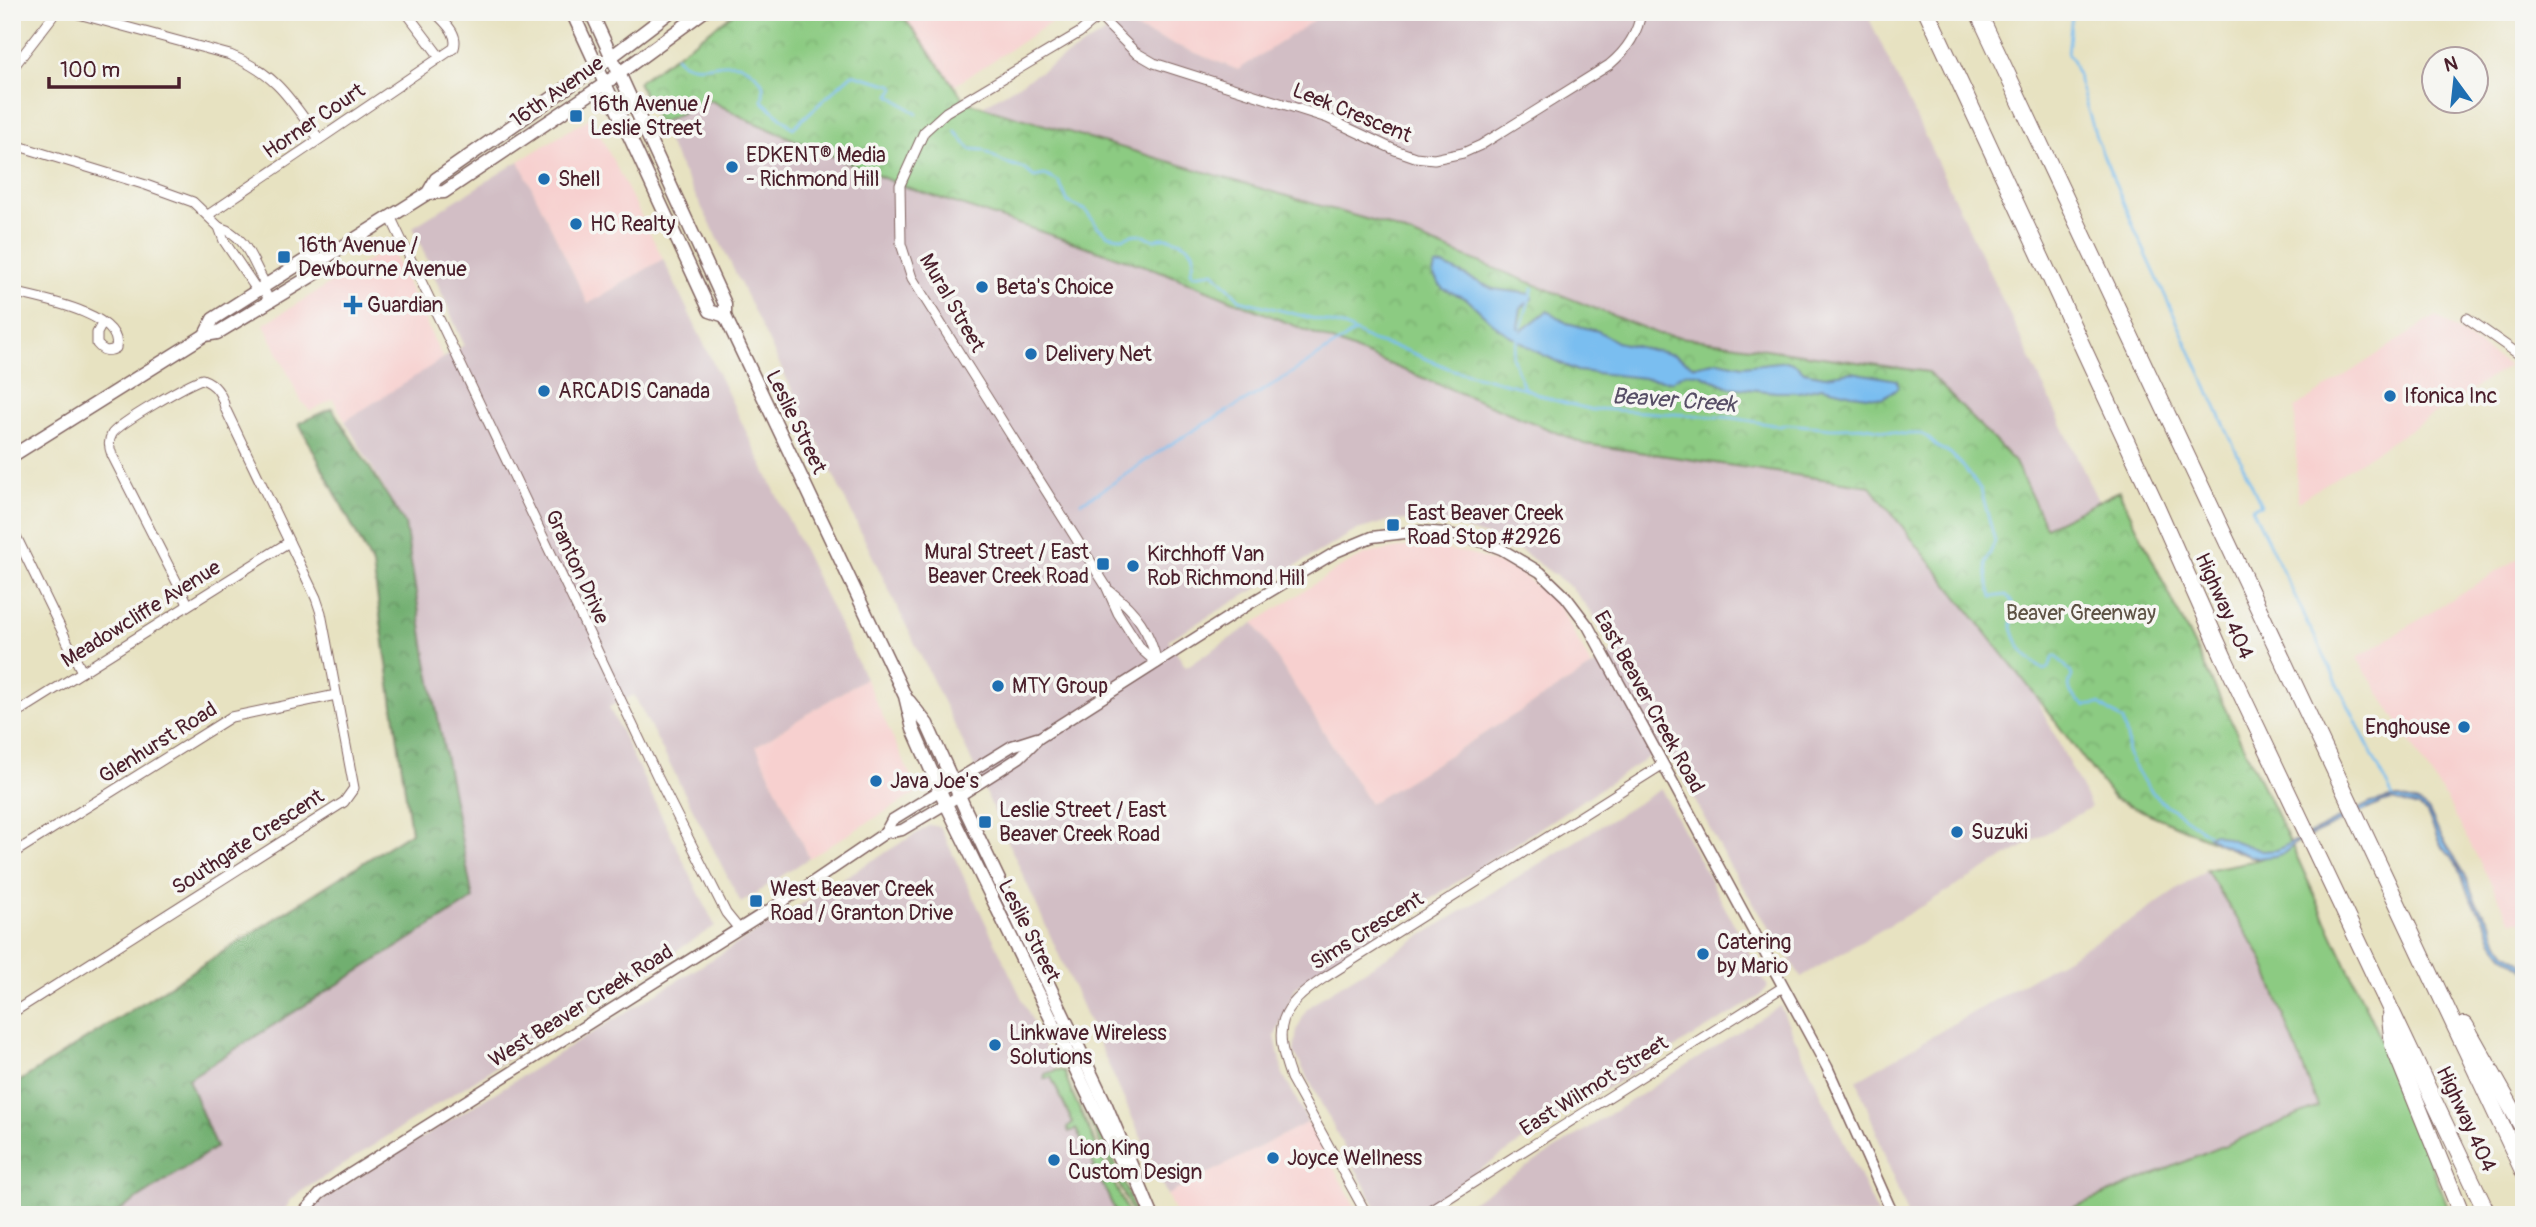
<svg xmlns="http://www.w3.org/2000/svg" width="2536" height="1227" font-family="Pangolin,sans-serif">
  <defs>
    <pattern id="forest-crowns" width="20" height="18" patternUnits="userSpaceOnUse" patternTransform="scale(1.75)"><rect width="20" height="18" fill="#71af70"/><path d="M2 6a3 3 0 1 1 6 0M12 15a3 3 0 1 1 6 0" fill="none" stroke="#5f8e5c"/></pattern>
    <pattern id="park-crowns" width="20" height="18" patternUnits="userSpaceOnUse" patternTransform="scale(1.75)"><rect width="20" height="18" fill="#8ccb82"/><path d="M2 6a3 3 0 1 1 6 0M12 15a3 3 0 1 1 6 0" fill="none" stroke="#7aae70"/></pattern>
  </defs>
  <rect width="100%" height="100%" fill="#f6f6f2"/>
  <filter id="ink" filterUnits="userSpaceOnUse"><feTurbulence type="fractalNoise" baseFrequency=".0143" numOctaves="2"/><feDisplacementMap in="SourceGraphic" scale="14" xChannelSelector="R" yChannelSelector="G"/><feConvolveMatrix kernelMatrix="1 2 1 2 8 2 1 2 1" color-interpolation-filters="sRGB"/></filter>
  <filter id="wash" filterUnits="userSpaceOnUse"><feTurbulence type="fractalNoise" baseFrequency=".00686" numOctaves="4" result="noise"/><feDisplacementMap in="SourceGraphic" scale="28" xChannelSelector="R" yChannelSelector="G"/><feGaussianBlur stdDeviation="1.57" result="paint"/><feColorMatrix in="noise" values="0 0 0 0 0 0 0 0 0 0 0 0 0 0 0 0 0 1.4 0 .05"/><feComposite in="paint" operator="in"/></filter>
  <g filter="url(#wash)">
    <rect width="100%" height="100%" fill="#e7e2c1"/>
    <!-- built -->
    <g fill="#f7d0cf">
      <polygon points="900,12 1067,12 954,86"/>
      <polygon points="1111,12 1321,12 1323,15 1238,70 1121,23"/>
      <polygon points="591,117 663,259 588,304 519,161"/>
      <polygon points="383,251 392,251 443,359 345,421 333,399 310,411 301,401 264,324"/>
      <polygon points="2436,316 2509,366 2297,502 2295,408"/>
      <polygon points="1416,545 1468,553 1518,571 1559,605 1592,667 1370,804 1254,623 1338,569 1366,554"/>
      <polygon points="2524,555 2524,921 2511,921 2448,802 2357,658"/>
      <polygon points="865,678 918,792 809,858 756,746"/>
      <polygon points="1308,1122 1360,1215 1176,1215 1167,1195"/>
    </g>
    <!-- industrial -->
    <g fill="#d2bec5" fill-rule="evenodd">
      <polygon points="1321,12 1866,12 2098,501 2047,527 2015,462 1928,372 1659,334 1386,225 981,107 1121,23 1238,70 1322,15"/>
      <path d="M709,100L748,120L900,185L1163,272L1585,444L1870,486L2033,692L2091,807L1801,977L1732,870L1666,746L1296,987L1275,1036L1283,1074L1308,1122L1167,1195L967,751L725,252L658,124ZM1393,520L1442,523L1512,544L1571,587L1619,648L1592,667L1370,804L1254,623L1186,667L1168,640L1357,530Z"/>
      <polygon points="519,161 588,304 663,259 865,678 756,746 809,858 741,903 634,695 609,707 715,926 299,1193 290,1201 282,1215 113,1215 215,1147 187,1079 473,899 426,656 405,524 345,421 464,345 413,227"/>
      <polygon points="1661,789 1768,987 1759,997 1551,1122 1413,1215 1380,1215 1294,1052 1297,1030 1306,1010 1323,996"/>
      <polygon points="930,825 940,827 1125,1215 308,1215 316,1204 353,1180"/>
      <polygon points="2206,870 2262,958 2318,1107 2055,1215 1907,1215 1857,1080 2137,917"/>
      <polygon points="1780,1006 1878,1215 1451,1215"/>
    </g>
    <!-- grass -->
    <g fill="#8ccb82" stroke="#6b7556" stroke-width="2">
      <polygon points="2292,846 2388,1056 2451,1215 2055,1215 2318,1107 2262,958 2206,870 2257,860"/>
      <polygon points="1057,1070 1064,1071 1072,1093 1129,1215 1117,1215 1098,1174 1091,1177 1088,1171 1095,1167 1076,1129 1069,1132 1067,1127 1073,1123 1051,1077 1044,1079 1045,1074"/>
      <polygon points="1071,1073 1122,1177 1136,1215 1133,1215 1077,1093"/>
    </g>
    <!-- forest -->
    <polygon fill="url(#forest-crowns)" stroke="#5e674e" stroke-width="2" points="332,408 405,524 426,656 473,899 188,1079 216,1147 113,1215 12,1215 12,1086 411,832 373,566 299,423"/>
    <!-- park -->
    <polygon fill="url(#park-crowns)" stroke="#6b7556" stroke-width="2" points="736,12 900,12 966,102 1386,225 1659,334 1928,372 2015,462 2046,527 2119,491 2292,846 2257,860 2114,799 2033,692 1870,486 1585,444 1163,272 900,185 748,120 710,100 658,124 638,82"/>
    <!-- water -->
    <g fill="#7abef0" stroke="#626e8e" stroke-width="2">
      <polygon points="1443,265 1493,289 1531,294 1532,299 1521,308 1518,327 1521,331 1547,311 1567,323 1598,331 1617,342 1674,355 1694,366 1718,361 1743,366 1787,361 1797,365 1804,372 1825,376 1852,372 1897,380 1898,387 1883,398 1852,394 1822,387 1799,392 1776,392 1729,387 1699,374 1685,373 1672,381 1577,371 1537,352 1498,328 1467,299 1443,289 1433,275 1435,266"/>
      <polygon points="2396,797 2418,803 2429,811 2438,831 2463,871 2476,902 2491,924 2497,940 2507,953 2524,964 2524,969 2504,955 2493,941 2487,925 2468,893 2459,868 2439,842 2427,813 2418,807 2393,800 2381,803 2297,842 2284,853 2275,856 2258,858 2247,855 2218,843 2208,836 2213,833 2262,851 2277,850 2371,803"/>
    </g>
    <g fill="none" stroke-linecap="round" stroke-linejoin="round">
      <!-- stream -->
      <g stroke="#7abef0" stroke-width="2.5">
        <polyline points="2072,12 2068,55 2072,58 2097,140 2135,230 2261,505 2252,508 2393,797"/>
        <path d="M676,57C692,76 718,60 739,64C742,65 746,68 749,69C762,79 766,84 762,101L793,128L852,74L892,85L895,88L890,95L917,114"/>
        <path d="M955,131L970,149L983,150L1003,162L1025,169L1034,177L1045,175L1059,182L1068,202L1085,210L1098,227L1108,235L1124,238C1136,231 1143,235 1155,240C1165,234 1192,243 1194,255C1195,260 1192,266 1191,271L1193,275L1214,272L1240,300L1346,327L1372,341L1405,350L1453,370L1524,388L1553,400L1593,410L1599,409L1733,418L1780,426L1787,424L1832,428L1868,427L1902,434H1921L1927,437L1939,448L1950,453L1962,465L1981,490L1995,541L1986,563L1987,578L1992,597L2006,595C2020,606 2008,617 2013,631C2018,649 2030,661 2044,670L2048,668L2054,656L2057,657L2070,671L2072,676C2064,690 2074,698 2085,706L2099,704L2123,721L2128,742L2127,753L2141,778L2158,799L2208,834"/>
        <polyline points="1520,331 1533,288"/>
        <polyline points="1518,338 1512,356 1524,388"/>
        <path d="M1081,502C1111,487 1135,467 1162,450C1191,431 1221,415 1250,398C1286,378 1320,354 1355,332"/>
      </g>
    </g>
  </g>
  <g filter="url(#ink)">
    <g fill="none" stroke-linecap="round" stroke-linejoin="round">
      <defs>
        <g id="minor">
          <path d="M71,12L230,55C278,75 290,99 319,139"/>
          <polyline points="406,12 440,57"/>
          <polyline points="1104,12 1079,33 946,112 924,132 900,185 901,244 912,278 1106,586 1118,613 1141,649 1157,663"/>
          <path d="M1100,17L1135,52L1154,63L1327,118L1395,150L1415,157L1434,159L1463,153L1481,145L1609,65C1626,51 1638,34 1641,12"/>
          <polyline points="12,69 56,12"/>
          <polyline points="12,144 146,185 193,202 219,227 224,241 255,287 263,288"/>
          <path d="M208,215L454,48C459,33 444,22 435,12"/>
          <polyline points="390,216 658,778 726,913 739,929"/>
          <path d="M219,227C246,235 251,259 264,282L263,288L270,302"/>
          <path d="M12,292C36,298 124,313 116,348C108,353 103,351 97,344V333L102,324"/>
          <polyline points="2467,318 2524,358"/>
          <polyline points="12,528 82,672"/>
          <path d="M1110,591C1136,611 1150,631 1157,663"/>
          <polyline points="12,716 289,542"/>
          <polyline points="12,854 231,717 336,695"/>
          <path d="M12,1013L344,802L354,788L321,613L316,598L225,408C222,394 216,384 202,379C189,383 119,423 112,434C108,441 109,447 112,455L188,604"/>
          <path d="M1367,1215L1291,1078C1272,1026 1279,1008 1324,978L1662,765"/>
          <polyline points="1422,1215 1783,987"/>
        </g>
        <g id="tertiary">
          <polyline points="885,833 892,820 1012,746 1037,738"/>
          <polyline points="301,1215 320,1194 350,1174 807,886 885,833 902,830 959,796 1020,757 1039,738 1249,604 1336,552 1372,537 1421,531 1445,533 1480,541 1501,549 1540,572 1566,597 1588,626 1827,1067 1893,1215"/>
        </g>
        <g id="secondary">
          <polyline points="572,12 710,311 725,316"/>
          <polyline points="591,12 725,304 725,316 905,696 913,729 946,804 1120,1160 1135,1176"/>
          <polyline points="428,193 436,179 611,57 670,12"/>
          <polyline points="205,335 213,319 307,259 320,261 428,193 444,192 606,83 703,12"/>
          <polyline points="12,456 205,335 217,333 318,272 320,261"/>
          <polyline points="909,701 927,724 966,811 1106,1105 1152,1215"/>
        </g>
        <g id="motorway">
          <polyline points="1927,12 2156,505 2224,658 2488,1215"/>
          <polyline points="1978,12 2524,1173"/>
          <polyline points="2390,1018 2393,1045 2462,1215"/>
          <polyline points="2465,1025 2524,1130"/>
        </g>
      </defs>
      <!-- minor casing -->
      <use href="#minor" stroke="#816360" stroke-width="11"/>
      <!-- tertiary casing -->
      <use href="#tertiary" stroke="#816360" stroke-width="13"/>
      <!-- secondary casing -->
      <use href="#secondary" stroke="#816360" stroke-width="15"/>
      <!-- motorway casing -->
      <use href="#motorway" stroke="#816360" stroke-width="18"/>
      <!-- minor -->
      <use href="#minor" stroke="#fff" stroke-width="9"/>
      <!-- tertiary -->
      <use href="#tertiary" stroke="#fff" stroke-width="10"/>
      <!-- secondary -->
      <use href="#secondary" stroke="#fff" stroke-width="12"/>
      <!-- motorway -->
      <use href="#motorway" stroke="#fff" stroke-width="16"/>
    </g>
  </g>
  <!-- markers -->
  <g fill="#1f6fb2" stroke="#f6f6f2" stroke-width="2.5">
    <rect x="569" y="109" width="14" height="14" rx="3.5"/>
    <circle cx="732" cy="167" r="7"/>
    <circle cx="544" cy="179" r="7"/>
    <circle cx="576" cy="224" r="7"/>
    <rect x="277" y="250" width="14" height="14" rx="3.5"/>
    <circle cx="982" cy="287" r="7"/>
    <path d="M349.5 294.5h7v7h7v7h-7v7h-7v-7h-7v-7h7z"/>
    <circle cx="1031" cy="354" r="7"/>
    <circle cx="544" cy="391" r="7"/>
    <circle cx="2390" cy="396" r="7"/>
    <rect x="1386" y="518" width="14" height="14" rx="3.5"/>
    <rect x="1096" y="557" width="14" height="14" rx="3.5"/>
    <circle cx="1133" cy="566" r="7"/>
    <circle cx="998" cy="686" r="7"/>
    <circle cx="2464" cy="727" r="7"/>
    <circle cx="876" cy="781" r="7"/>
    <rect x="978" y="815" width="14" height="14" rx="3.5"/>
    <circle cx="1957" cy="832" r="7"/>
    <rect x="749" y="894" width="14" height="14" rx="3.5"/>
    <circle cx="1703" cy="954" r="7"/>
    <circle cx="995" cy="1045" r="7"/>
    <circle cx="1273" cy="1158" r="7"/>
    <circle cx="1054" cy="1160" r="7"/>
  </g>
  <g text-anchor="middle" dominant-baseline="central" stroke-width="7" stroke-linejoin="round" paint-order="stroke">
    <!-- street labels -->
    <g font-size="21" fill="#4a1f2b" stroke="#f6f6f2">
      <text transform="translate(557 92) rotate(-35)">16th Avenue</text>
      <text transform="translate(1352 113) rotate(22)">Leek Crescent</text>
      <text transform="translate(314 121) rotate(-34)">Horner Court</text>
      <text transform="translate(952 303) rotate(60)">Mural Street</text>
      <text transform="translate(796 422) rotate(64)">Leslie Street</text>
      <text transform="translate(577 567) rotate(65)">Granton Drive</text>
      <text transform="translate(2224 606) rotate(66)">Highway 404</text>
      <text transform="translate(141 614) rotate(-32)">Meadowcliffe Avenue</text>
      <text transform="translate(1649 702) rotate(61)">East Beaver Creek Road</text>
      <text transform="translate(158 743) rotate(-32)">Glenhurst Road</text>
      <text transform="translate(248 842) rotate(-33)">Southgate Crescent</text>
      <text transform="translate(1029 931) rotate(63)">Leslie Street</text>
      <text transform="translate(1367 931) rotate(-32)">Sims Crescent</text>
      <text transform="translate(581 1006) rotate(-32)">West Beaver Creek Road</text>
      <text transform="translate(1594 1086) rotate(-32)">East Wilmot Street</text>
      <text transform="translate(2466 1119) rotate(65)">Highway 404</text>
    </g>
    <!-- poi labels -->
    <g font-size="21" fill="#4a1f2b" stroke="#f6f6f2" text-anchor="start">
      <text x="590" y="104">16th Avenue /<tspan x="590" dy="24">Leslie Street</tspan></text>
      <text x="746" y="155">EDKENT® Media<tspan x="746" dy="24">- Richmond Hill</tspan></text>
      <text x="558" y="179">Shell</text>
      <text x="590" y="224">HC Realty</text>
      <text x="298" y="245">16th Avenue /<tspan x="298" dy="24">Dewbourne Avenue</tspan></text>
      <text x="996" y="287">Beta's Choice</text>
      <text x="367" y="305">Guardian</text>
      <text x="1045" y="354">Delivery Net</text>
      <text x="558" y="391">ARCADIS Canada</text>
      <text x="2404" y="396">Ifonica Inc</text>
      <text x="1407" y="513">East Beaver Creek<tspan x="1407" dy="24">Road Stop #2926</tspan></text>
      <text x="1089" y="552" text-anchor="end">Mural Street / East<tspan x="1089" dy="24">Beaver Creek Road</tspan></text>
      <text x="1147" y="554">Kirchhoff Van<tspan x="1147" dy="24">Rob Richmond Hill</tspan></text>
      <text x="1012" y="686">MTY Group</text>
      <text x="2450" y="727" text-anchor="end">Enghouse</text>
      <text x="890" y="781">Java Joe's</text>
      <text x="999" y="810">Leslie Street / East<tspan x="999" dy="24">Beaver Creek Road</tspan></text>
      <text x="1971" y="832">Suzuki</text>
      <text x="770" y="889">West Beaver Creek<tspan x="770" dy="24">Road / Granton Drive</tspan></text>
      <text x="1717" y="942">Catering<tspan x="1717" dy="24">by Mario</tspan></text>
      <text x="1009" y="1033">Linkwave Wireless<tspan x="1009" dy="24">Solutions</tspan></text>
      <text x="1068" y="1148">Lion King<tspan x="1068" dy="24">Custom Design</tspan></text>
      <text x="1287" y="1158">Joyce Wellness</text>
    </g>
    <!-- park labels -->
    <g font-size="21" fill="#5e5345" stroke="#f6f6f2">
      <text x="2081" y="613">Beaver Greenway</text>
    </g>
    <!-- water labels -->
    <g font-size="23" font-style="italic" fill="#584f66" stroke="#f6f6f2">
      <text transform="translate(1674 400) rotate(4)">Beaver Creek</text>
    </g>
  </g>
  <!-- margin -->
  <rect width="2536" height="1227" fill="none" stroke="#f6f6f2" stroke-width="42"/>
  <!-- north arrow -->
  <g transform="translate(2455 80) rotate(345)"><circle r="33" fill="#f6f6f2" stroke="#b1a0a2" stroke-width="2"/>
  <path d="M0-5L12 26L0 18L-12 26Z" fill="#1f6fb2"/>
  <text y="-10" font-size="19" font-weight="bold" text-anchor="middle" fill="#4a1f2b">N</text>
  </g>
  <!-- scale -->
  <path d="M49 77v10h130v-10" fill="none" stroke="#4a1f2b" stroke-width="3.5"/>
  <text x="60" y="77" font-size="21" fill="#4a1f2b" stroke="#f6f6f2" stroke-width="5" paint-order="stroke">100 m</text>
</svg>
